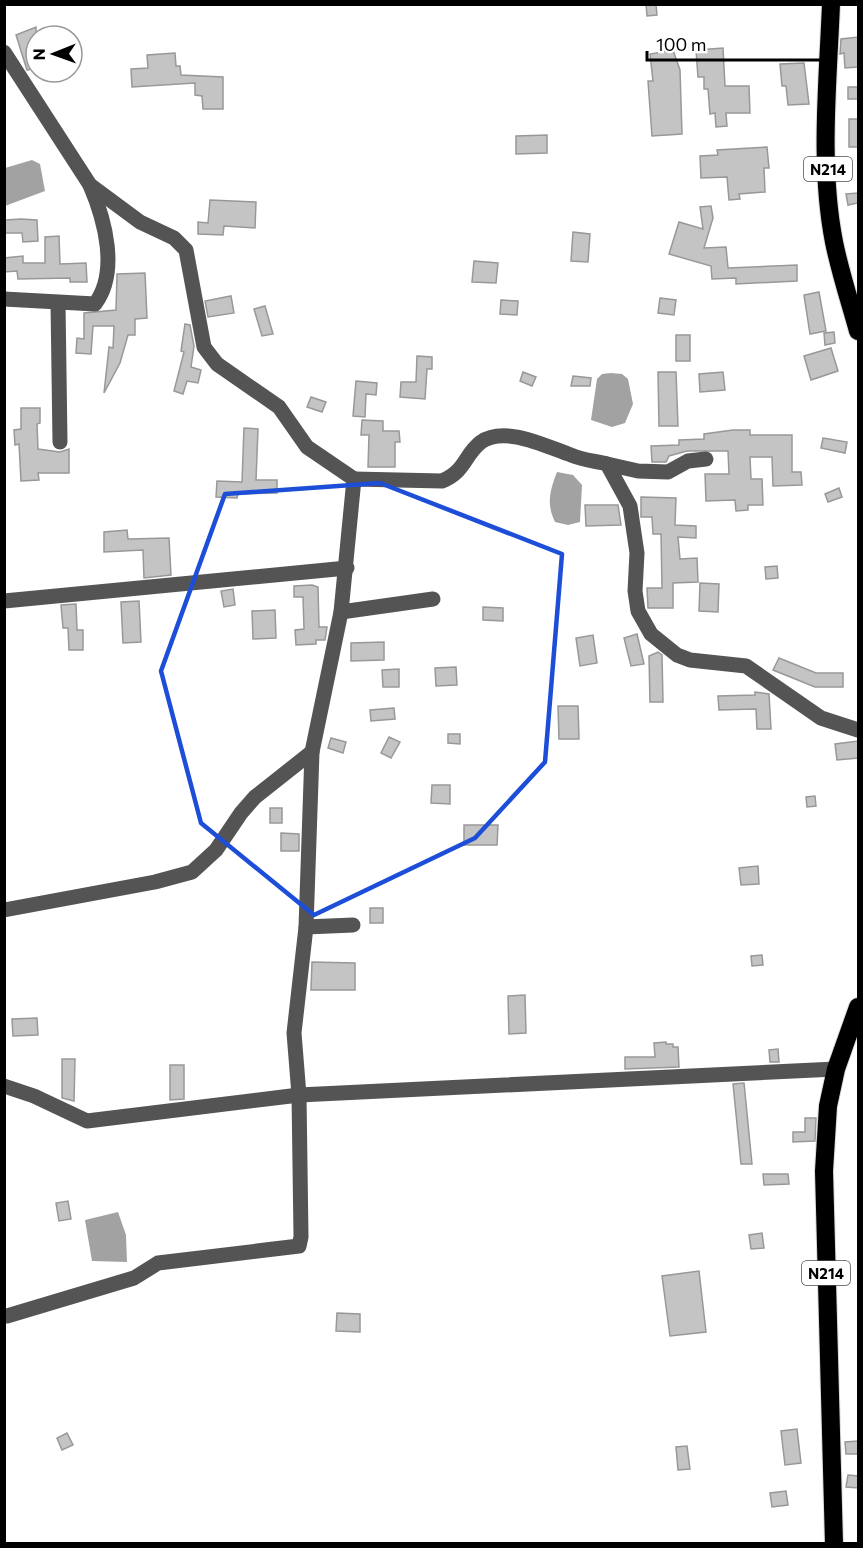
<svg xmlns="http://www.w3.org/2000/svg" width="863" height="1548" font-family="Commissioner,sans-serif">
  <rect width="100%" height="100%" fill="#fff"/>
  <!-- water -->
  <g fill="#a2a2a2">
    <polygon points="32,160 40,164 45,191 5,206 5,168"/>
    <polygon points="611,373 622,374 628,379 633,404 625,423 612,427 591,420 597,379 602,374"/>
    <path d="M557,472L573,475L582,485L580,522L568,525L555,522C546,504 550,490 557,472Z"/>
    <polygon points="118,1212 126,1235 127,1262 92,1261 85,1220"/>
  </g>
  <!-- building -->
  <g fill="#c4c4c4" stroke="#989898" stroke-width="1.5">
    <polygon points="646,4 656,4 657,15 647,16"/>
    <polygon points="36,27 36,68 27,70 16,35"/>
    <polygon points="858,37 858,67 845,68 844,53 840,54 841,39"/>
    <polygon points="723,48 725,86 749,86 750,113 726,113 727,126 716,127 715,113 710,114 708,89 704,89 704,77 698,77 696,50"/>
    <polygon points="673,50 680,70 682,134 652,136 648,81 653,81 650,54"/>
    <polygon points="175,53 176,66 180,66 181,75 223,77 223,109 203,109 202,96 195,95 195,83 132,87 131,69 148,68 147,55"/>
    <polygon points="804,63 809,104 788,105 786,86 782,86 780,64"/>
    <rect x="848" y="87" width="10" height="12"/>
    <rect x="849" y="119" width="9" height="28"/>
    <polygon points="547,135 547,153 516,154 516,136"/>
    <polygon points="767,147 769,168 764,168 765,192 739,194 740,199 729,200 727,177 701,178 700,156 718,155 717,150"/>
    <polygon points="858,193 858,203 848,205 846,194"/>
    <polygon points="210,200 256,202 255,228 224,226 223,235 198,234 198,222 208,223"/>
    <polygon points="711,206 713,218 704,248 726,247 728,268 797,265 797,281 736,284 736,278 712,279 711,266 669,254 679,222 703,229 700,207"/>
    <polygon points="21,219 37,220 38,241 23,242 22,233 5,233 5,220"/>
    <polygon points="573,232 590,234 588,262 571,261"/>
    <polygon points="59,236 60,264 86,263 87,282 70,282 70,278 18,279 17,271 4,272 4,258 23,256 23,263 45,263 45,237"/>
    <polygon points="474,261 498,263 496,283 472,282"/>
    <polygon points="145,273 147,318 135,319 135,335 128,335 120,363 104,393 109,347 113,348 114,326 93,326 91,354 76,353 77,338 84,339 84,313 116,310 117,274"/>
    <polygon points="819,292 826,331 810,334 804,295"/>
    <polygon points="231,296 234,313 208,317 205,301"/>
    <polygon points="660,298 676,300 674,315 658,313"/>
    <polygon points="501,300 518,301 517,315 500,314"/>
    <polygon points="265,306 273,334 262,336 254,309"/>
    <polygon points="185,324 190,325 194,346 191,367 201,370 198,383 187,381 183,394 174,391 184,352 181,351"/>
    <polygon points="834,332 835,343 825,345 824,333"/>
    <rect x="676" y="335" width="14" height="26"/>
    <polygon points="831,348 838,371 811,380 804,356"/>
    <polygon points="417,356 432,357 432,369 427,369 425,399 400,397 401,382 416,382"/>
    <polygon points="523,372 536,377 532,386 520,381"/>
    <polygon points="658,372 676,372 678,426 659,426"/>
    <polygon points="723,372 725,390 700,392 699,374"/>
    <polygon points="573,376 591,378 590,386 571,386"/>
    <polygon points="356,381 377,383 376,395 366,394 365,417 353,416"/>
    <polygon points="311,397 326,402 322,412 307,407"/>
    <polygon points="21,408 40,408 40,423 37,424 38,449 60,452 69,449 69,473 38,473 39,480 21,481 19,444 15,445 14,430 21,429"/>
    <polygon points="362,420 383,421 383,431 399,431 400,442 395,442 395,467 368,467 369,435 361,435"/>
    <polygon points="244,428 258,429 256,480 277,480 277,493 238,494 237,498 216,497 217,481 242,482"/>
    <polygon points="733,430 750,430 750,435 792,435 792,472 801,472 802,485 773,486 772,457 750,457 751,479 762,479 763,505 748,505 748,510 736,511 735,500 706,501 705,474 729,474 728,451 687,451 669,456 666,462 652,462 651,446 679,445 679,440 704,439 704,434"/>
    <polygon points="823,438 847,442 845,453 821,448"/>
    <polygon points="839,488 842,497 828,502 825,494"/>
    <polygon points="641,497 676,498 675,525 696,526 696,538 678,537 680,559 697,558 698,582 673,583 673,608 648,608 647,588 662,588 661,534 653,534 652,517 641,517"/>
    <polygon points="585,505 618,505 621,525 586,526"/>
    <polygon points="127,530 128,539 169,538 171,575 144,578 143,550 104,552 104,532"/>
    <polygon points="777,566 778,578 766,579 765,567"/>
    <polygon points="700,583 719,584 718,612 699,611"/>
    <polygon points="312,585 318,587 319,627 327,627 325,640 316,640 316,644 296,645 295,630 304,629 303,597 294,597 294,586"/>
    <polygon points="233,589 235,605 224,607 221,591"/>
    <polygon points="139,601 141,642 123,643 121,602"/>
    <polygon points="76,604 77,630 83,630 83,650 69,650 68,628 63,628 61,605"/>
    <polygon points="483,607 503,608 503,621 483,620"/>
    <polygon points="275,610 276,638 253,639 252,611"/>
    <polygon points="637,634 644,664 631,666 624,638"/>
    <polygon points="593,635 597,663 580,666 576,638"/>
    <polygon points="384,642 384,660 351,661 351,643"/>
    <polygon points="658,652 662,655 663,702 650,702 649,656"/>
    <polygon points="779,658 816,673 843,673 843,687 815,687 773,670"/>
    <polygon points="456,667 457,685 436,686 435,668"/>
    <polygon points="399,669 399,687 383,687 382,670"/>
    <polygon points="755,692 769,694 771,729 757,729 756,709 719,710 718,696 755,695"/>
    <polygon points="558,706 578,706 579,739 559,739"/>
    <polygon points="394,708 395,719 371,721 370,710"/>
    <polygon points="448,734 460,734 460,744 448,743"/>
    <polygon points="389,737 400,742 391,758 381,753"/>
    <polygon points="331,738 346,742 343,753 328,748"/>
    <polygon points="858,741 858,758 837,760 835,744"/>
    <polygon points="432,785 450,785 450,804 431,803"/>
    <polygon points="815,796 816,806 807,807 806,797"/>
    <rect x="270" y="808" width="12" height="15"/>
    <polygon points="464,825 498,825 497,845 464,845"/>
    <polygon points="281,833 299,834 299,851 281,851"/>
    <polygon points="758,866 759,884 741,885 739,868"/>
    <rect x="370" y="908" width="13" height="15"/>
    <polygon points="762,955 763,965 752,966 751,956"/>
    <polygon points="312,962 355,963 355,990 311,990"/>
    <polygon points="525,995 526,1033 509,1034 508,996"/>
    <polygon points="37,1018 38,1035 13,1036 12,1019"/>
    <polygon points="666,1042 666,1044 673,1044 673,1047 678,1047 679,1067 625,1069 625,1057 655,1057 654,1043"/>
    <polygon points="778,1049 779,1062 770,1062 769,1050"/>
    <polygon points="62,1059 75,1059 74,1101 62,1098"/>
    <polygon points="170,1065 184,1065 184,1099 170,1100"/>
    <polygon points="744,1083 752,1164 741,1164 733,1084"/>
    <polygon points="805,1118 816,1118 815,1141 793,1142 793,1132 805,1132"/>
    <polygon points="763,1174 788,1174 789,1184 764,1185"/>
    <polygon points="68,1201 71,1219 59,1221 56,1203"/>
    <polygon points="762,1233 764,1248 751,1249 749,1235"/>
    <polygon points="699,1271 706,1332 670,1336 662,1276"/>
    <polygon points="337,1313 360,1314 360,1332 336,1331"/>
    <polygon points="797,1429 801,1463 785,1465 781,1431"/>
    <polygon points="67,1433 73,1445 62,1450 57,1438"/>
    <polygon points="858,1441 858,1454 846,1454 845,1442"/>
    <polygon points="687,1446 690,1469 678,1470 676,1447"/>
    <polygon points="848,1475 858,1476 858,1488 846,1487"/>
    <polygon points="786,1491 788,1505 772,1507 770,1493"/>
  </g>
  <g fill="none" stroke-linecap="round" stroke-linejoin="round">
    <defs>
      <g id="highway">
        <path d="M831,4C828,82 819,165 834,242C840,272 850,302 858,331"/>
        <polyline points="834,1544 824,1171 828,1106 836,1069 858,1007"/>
      </g>
    </defs>
    <!-- highway casing -->
    <use href="#highway" stroke="#dbdbdb" stroke-width="20"/>
    <!-- minor -->
    <g stroke="#545454" stroke-width="15">
      <polyline points="4,52 90,185 140,222 174,238 186,250 204,347 217,364 279,407 307,447 354,479 341,612 312,752 255,797 241,813 216,850 192,872 155,882 4,910"/>
      <path d="M4,299L95,304C119,272 105,220 90,185"/>
      <polyline points="58,303 60,442"/>
      <polyline points="607,464 638,471 668,472 688,461 706,459"/>
      <path d="M354,479L442,481C466,471 464,455 481,442C505,425 547,447 571,455C582,460 595,461 607,464L630,506L637,553L635,591L638,611L651,634L677,655L690,660L746,666L821,718L858,730"/>
      <polyline points="4,601 347,568"/>
      <polyline points="341,612 433,599"/>
      <polyline points="306,927 353,925"/>
      <polyline points="4,1086 34,1096 87,1121 299,1095 836,1069"/>
      <polyline points="7,1316 134,1278 158,1263 299,1246 301,1237 299,1095 294,1033 306,927 312,752"/>
    </g>
    <!-- highway -->
    <use href="#highway" stroke="#000" stroke-width="18"/>
  </g>
  <!-- marked area -->
  <path fill="none" stroke="#1d4ed8" stroke-width="4.5" stroke-linejoin="round" d="M380,483L562,554L545,762L475,838L314,915L201,823L161,671L225,494Z"/>
  <g text-anchor="middle" dominant-baseline="central" stroke-width="5" stroke-linejoin="round" paint-order="stroke">
    <!-- shield labels -->
    <g fill="#fff" stroke="#4c4c4c" stroke-width="1.5">
      <rect x="804" y="157" width="48" height="24" rx="4.5"/>
      <rect x="802" y="1261" width="48" height="24" rx="4.5"/>
    </g>
    <g font-size="15" font-weight="bold" fill="#000">
      <text x="828" y="169">N214</text>
      <text x="826" y="1273">N214</text>
    </g>
  </g>
  <!-- border -->
  <rect width="863" height="1548" fill="none" stroke="#000000" stroke-width="12"/>
  <!-- north arrow -->
  <g transform="translate(54 54) rotate(269)"><circle r="28" fill="#ffffff" stroke="#999999" stroke-width="1.5"/>
  <path d="M0-4.5L10 22L0 15L-10 22Z" fill="#000000"/>
  <text y="-9" font-size="16" font-weight="bold" text-anchor="middle" fill="#000000">N</text>
  </g>
  <!-- scale -->
  <path d="M647 51v9h182v-9" fill="none" stroke="#000000" stroke-width="3"/>
  <text x="656" y="51" font-size="18" fill="#000000" stroke="#ffffff" stroke-width="4.5" paint-order="stroke">100 m</text>
</svg>
